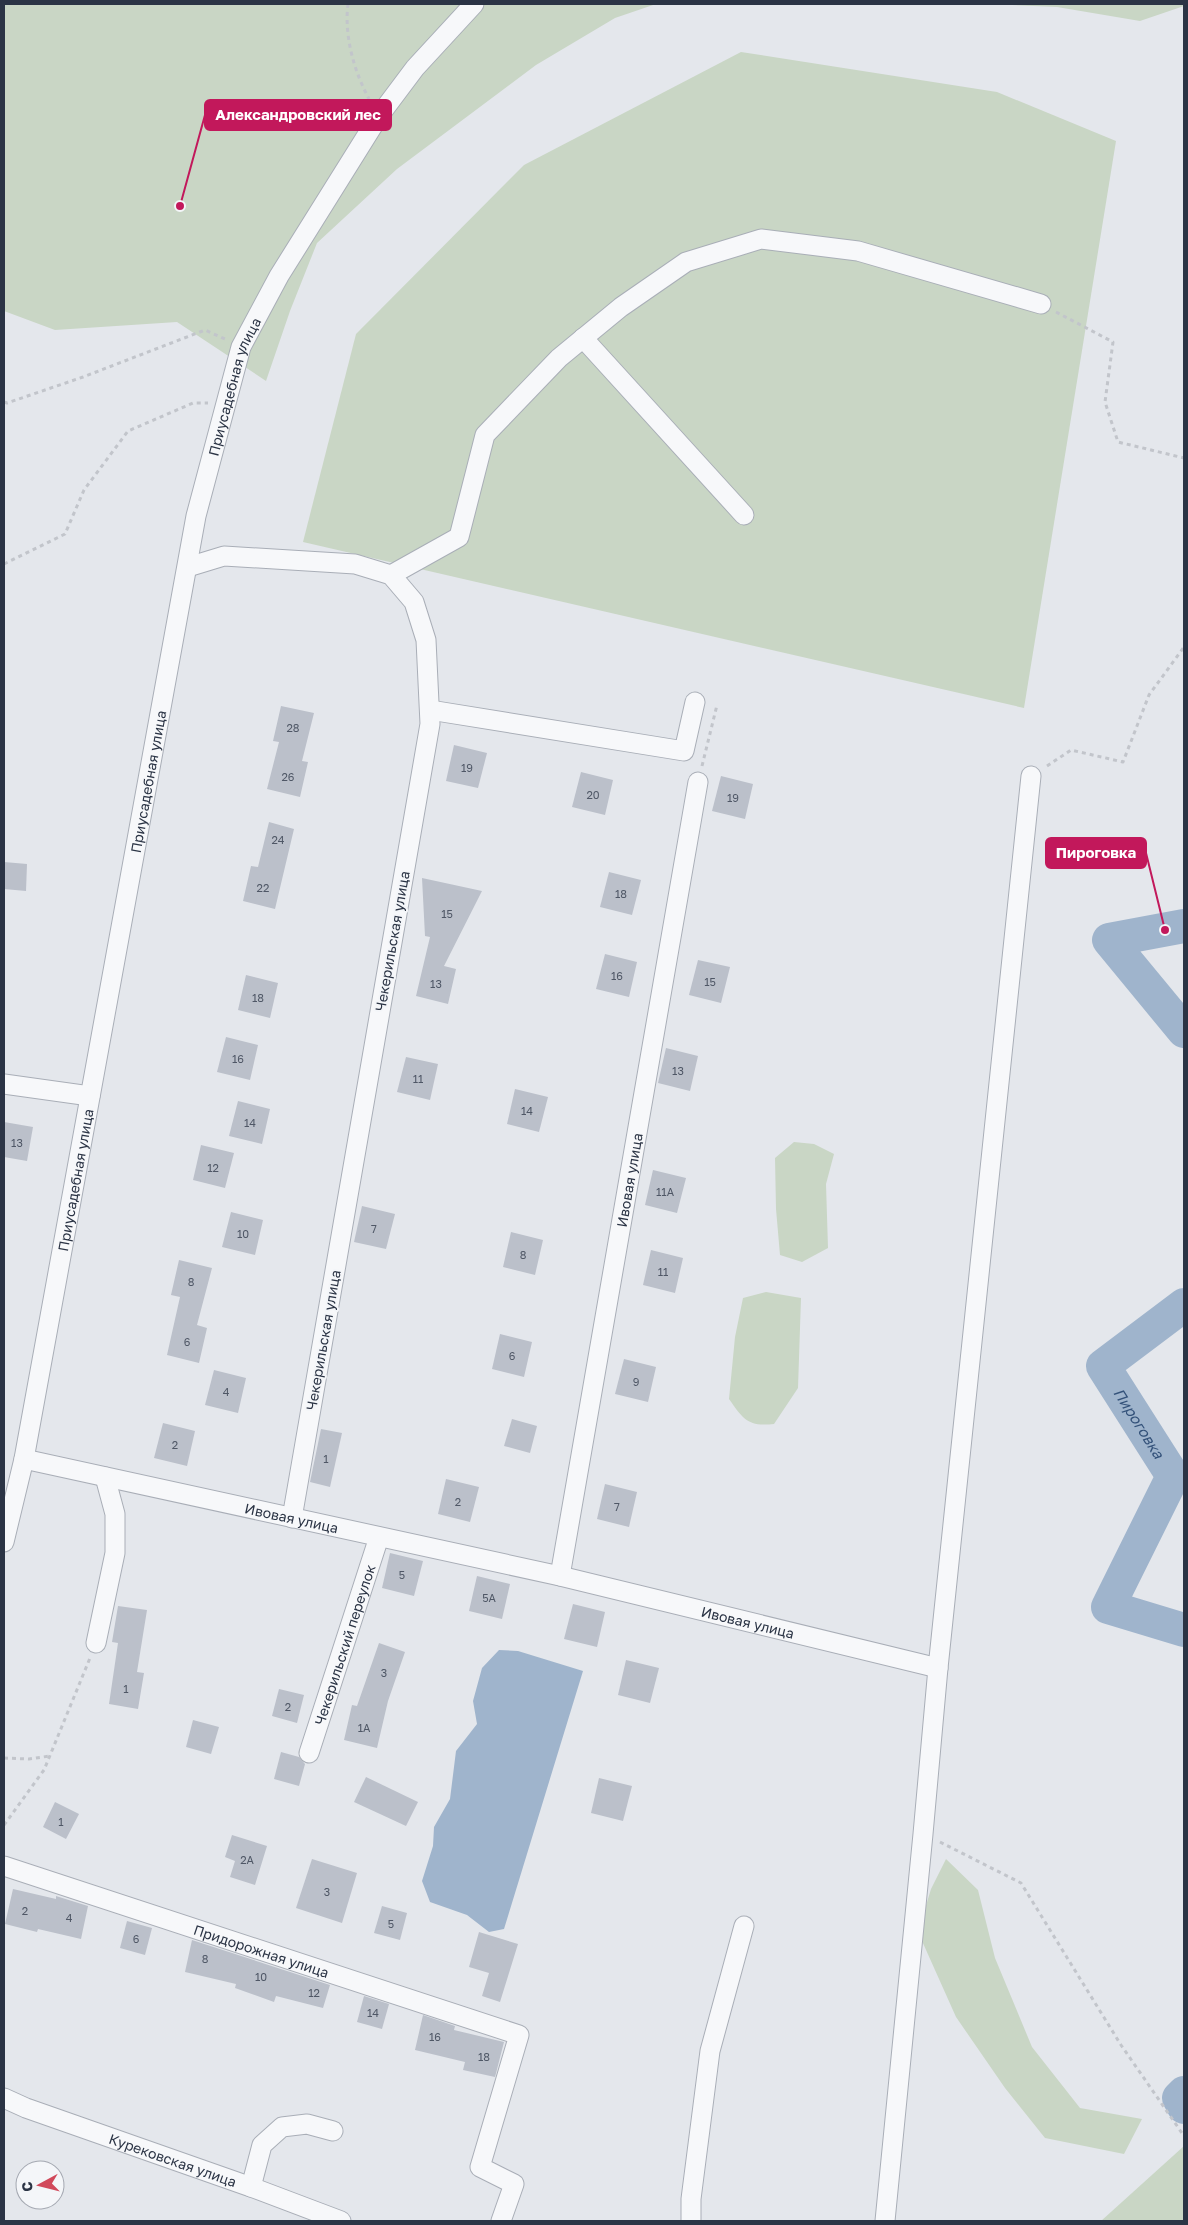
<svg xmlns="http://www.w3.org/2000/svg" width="1188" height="2225" font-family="'Golos Text',sans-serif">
  <rect width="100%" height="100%" fill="#e4e7ec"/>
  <!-- green -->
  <g fill="#c9d6c5">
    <polygon points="4,4 656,4 615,18 536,65 397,169 317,243 290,311 266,381 177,322 55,330 4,311"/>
    <polygon points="988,4 1184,4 1184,6 1140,21 1057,7"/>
    <polygon points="741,52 997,92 1116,141 1024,708 303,542 356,334 524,165"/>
    <polygon points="794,1142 814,1144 834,1154 826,1184 828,1248 802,1262 780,1255 776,1209 775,1158"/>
    <path d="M766,1292L801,1298L798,1388L774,1424C748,1427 743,1419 729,1399L735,1337L743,1298Z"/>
    <polygon points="946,1859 978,1890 995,1958 1032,2047 1080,2108 1142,2119 1124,2154 1045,2138 1005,2088 956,2017 918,1932 931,1889"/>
    <polygon points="1184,2146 1184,2221 1101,2221"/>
  </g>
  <!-- water -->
  <polygon fill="#9fb4cc" points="499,1650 518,1651 583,1671 504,1929 489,1932 467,1915 430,1902 422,1881 433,1846 434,1827 450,1799 456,1751 477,1724 473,1701 482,1668"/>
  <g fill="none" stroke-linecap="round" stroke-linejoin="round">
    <!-- river -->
    <g stroke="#9fb4cc" stroke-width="34">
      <polyline points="1184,926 1109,940 1184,1031"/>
      <path id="s1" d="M1184,1305L1103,1366L1173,1476L1108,1607L1184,1630"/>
      <polyline points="1184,2093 1179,2098 1184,2107"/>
    </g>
  </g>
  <!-- building -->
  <g fill="#bbc0ca">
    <polygon points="281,706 314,713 302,761 308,762 300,797 267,789 279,742 273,741"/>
    <polygon points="454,745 487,753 478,788 446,781"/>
    <polygon points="581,772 613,780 605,815 572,807"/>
    <polygon points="721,776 753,784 745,819 712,811"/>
    <polygon points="269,822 294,829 275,909 243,901 251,866 258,867"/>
    <polygon points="4,862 27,864 26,891 4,889"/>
    <polygon points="609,872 641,880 632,915 600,907"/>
    <polygon points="422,878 482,891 444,966 456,969 448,1004 416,996 430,937 425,936"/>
    <polygon points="605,954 637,962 629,997 596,989"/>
    <polygon points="698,960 730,967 721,1003 689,995"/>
    <polygon points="246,975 278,983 270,1018 238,1010"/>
    <polygon points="226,1037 258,1045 250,1080 217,1072"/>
    <polygon points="666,1048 698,1056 690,1091 658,1083"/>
    <polygon points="406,1057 438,1064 430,1100 397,1092"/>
    <polygon points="515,1089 548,1097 539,1132 507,1124"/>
    <polygon points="238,1101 270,1109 262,1144 229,1136"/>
    <polygon points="4,1122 33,1127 27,1161 4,1157"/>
    <polygon points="201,1145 234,1153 225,1188 193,1180"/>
    <polygon points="653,1170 686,1178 677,1213 645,1205"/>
    <polygon points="362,1206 395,1214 386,1249 354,1242"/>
    <polygon points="231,1212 263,1220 255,1255 222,1247"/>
    <polygon points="511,1232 543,1240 535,1275 503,1267"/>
    <polygon points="651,1250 683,1258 675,1293 643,1285"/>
    <polygon points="179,1260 212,1268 197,1325 207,1328 199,1363 167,1355 180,1297 171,1295"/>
    <polygon points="500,1334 532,1342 524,1377 492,1369"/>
    <polygon points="624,1359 656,1367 648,1402 615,1394"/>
    <polygon points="214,1370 246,1378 238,1413 205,1405"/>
    <polygon points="512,1419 537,1426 530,1453 504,1446"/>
    <polygon points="163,1423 195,1431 187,1466 154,1458"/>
    <polygon points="321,1429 342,1433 330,1487 310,1482"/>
    <polygon points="446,1479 479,1487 470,1522 438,1514"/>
    <polygon points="605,1484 637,1492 629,1527 597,1519"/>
    <polygon points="390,1553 423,1561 414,1596 382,1588"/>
    <polygon points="477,1576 510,1584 502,1619 469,1611"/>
    <polygon points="573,1604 605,1612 597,1647 564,1639"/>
    <polygon points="118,1606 147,1610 137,1672 144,1673 138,1709 109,1704 118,1643 112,1642"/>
    <polygon points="379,1643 405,1652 388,1701 377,1748 344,1740 352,1705 357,1706"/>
    <polygon points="626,1660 659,1668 650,1703 618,1695"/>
    <polygon points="279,1689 304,1695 297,1723 272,1716"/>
    <polygon points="193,1720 219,1727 211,1754 186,1747"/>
    <polygon points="281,1752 299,1757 305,1764 299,1786 274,1779"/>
    <polygon points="366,1777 418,1802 406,1826 354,1802"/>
    <polygon points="599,1778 632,1786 623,1821 591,1813"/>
    <polygon points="55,1802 79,1814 66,1839 43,1827"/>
    <polygon points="232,1835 267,1846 255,1885 230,1877 235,1861 225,1857"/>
    <polygon points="312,1859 357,1873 342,1923 296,1908"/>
    <polygon points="13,1889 56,1899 56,1896 88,1906 81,1939 38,1929 37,1932 5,1924"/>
    <polygon points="382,1906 407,1913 400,1940 374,1933"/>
    <polygon points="127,1921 152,1928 145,1955 120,1948"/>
    <polygon points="479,1932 518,1944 500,2002 482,1996 489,1973 469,1967"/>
    <polygon points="192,1940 330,1985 323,2008 276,1996 274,2002 235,1988 236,1984 185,1972"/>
    <polygon points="364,1996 389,2004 382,2029 357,2022"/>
    <polygon points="423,2015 455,2026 454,2030 504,2042 495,2077 463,2070 465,2062 415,2050"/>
  </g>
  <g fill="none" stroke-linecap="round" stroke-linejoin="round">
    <defs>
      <g id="minor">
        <polyline points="583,338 744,515"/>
        <polyline points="188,567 224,556 355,564 391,575 414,602 426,640 430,724 292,1518"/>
        <polyline points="391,575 459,537 485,435 559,358 621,307 686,262 761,239 858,251 1041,304"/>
        <polyline points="430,710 684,751 695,702"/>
        <polyline points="4,1084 90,1096"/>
        <path id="s2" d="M24,1459L560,1576L938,1668"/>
        <path id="s3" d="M4,1542L24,1459L196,516L241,347L279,276L379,116L415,68L474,4"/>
        <path id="s4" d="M560,1576L698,782"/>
        <polyline points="96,1643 115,1553 115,1514 105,1477"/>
        <path id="s5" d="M309,1753L379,1537"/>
        <path id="s6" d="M4,1866L519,2035L480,2167L514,2184L501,2221"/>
        <path id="s7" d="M4,2098L26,2108L251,2187L341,2221"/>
        <polyline points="251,2187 262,2145 282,2127 307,2124 333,2131"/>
        <polyline points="691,2221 691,2199 710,2051 744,1926"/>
        <polyline points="885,2221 923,1834 938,1668 1031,776"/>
      </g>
    </defs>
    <!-- minor casing -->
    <use href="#minor" stroke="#a9aeb7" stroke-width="21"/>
    <!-- path -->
    <g stroke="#c2c5cb" stroke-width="3" stroke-dasharray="4 4" stroke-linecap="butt">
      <path d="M348,4C344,36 354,71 369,99"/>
      <polyline points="1056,312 1113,342 1105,402 1118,442 1184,458"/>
      <polyline points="4,402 7,403 83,377 205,330 225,339"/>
      <polyline points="4,564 65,534 84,490 128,431 193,403 208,403"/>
      <polyline points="702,766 717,705"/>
      <polyline points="1047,766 1071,750 1123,762 1149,695 1184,647"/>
      <polyline points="4,1758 29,1759 50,1756"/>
      <polyline points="4,1825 44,1770 90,1658"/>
      <polyline points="940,1842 1021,1883 1121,2045 1184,2136"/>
    </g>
    <!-- minor -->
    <use href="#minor" stroke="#f7f8fa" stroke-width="19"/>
  </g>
  <g text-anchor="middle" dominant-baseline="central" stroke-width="4" stroke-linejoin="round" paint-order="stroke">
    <!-- number labels -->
    <g font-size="11" fill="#4f5766">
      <text x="293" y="727">28</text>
      <text x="467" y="767">19</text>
      <text x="288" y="776">26</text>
      <text x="593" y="794">20</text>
      <text x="733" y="797">19</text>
      <text x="278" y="839">24</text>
      <text x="263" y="887">22</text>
      <text x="621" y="893">18</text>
      <text x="447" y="913">15</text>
      <text x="617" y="975">16</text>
      <text x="710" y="981">15</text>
      <text x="436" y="983">13</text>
      <text x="258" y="997">18</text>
      <text x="238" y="1058">16</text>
      <text x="678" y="1070">13</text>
      <text x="418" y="1078">11</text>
      <text x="527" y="1110">14</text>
      <text x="250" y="1122">14</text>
      <text x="17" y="1142">13</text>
      <text x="213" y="1167">12</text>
      <text x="665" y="1191">11А</text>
      <text x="374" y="1228">7</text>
      <text x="243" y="1233">10</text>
      <text x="523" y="1254">8</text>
      <text x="663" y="1271">11</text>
      <text x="191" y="1281">8</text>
      <text x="187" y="1341">6</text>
      <text x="512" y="1355">6</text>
      <text x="636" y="1381">9</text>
      <text x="226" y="1391">4</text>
      <text x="175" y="1444">2</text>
      <text x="326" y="1458">1</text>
      <text x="458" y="1501">2</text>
      <text x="617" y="1506">7</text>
      <text x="402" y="1574">5</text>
      <text x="489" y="1597">5А</text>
      <text x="384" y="1672">3</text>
      <text x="126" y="1688">1</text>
      <text x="288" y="1706">2</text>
      <text x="364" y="1727">1А</text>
      <text x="61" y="1821">1</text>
      <text x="247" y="1859">2А</text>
      <text x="327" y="1891">3</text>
      <text x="25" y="1910">2</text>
      <text x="69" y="1917">4</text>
      <text x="391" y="1923">5</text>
      <text x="136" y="1938">6</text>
      <text x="205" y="1958">8</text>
      <text x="261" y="1976">10</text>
      <text x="314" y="1992">12</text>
      <text x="373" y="2012">14</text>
      <text x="435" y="2036">16</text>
      <text x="484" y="2056">18</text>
    </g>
    <!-- street labels -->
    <g font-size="14" fill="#2b3445" stroke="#f4f6f9">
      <text stroke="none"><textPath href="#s3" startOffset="1179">Приусадебная улица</textPath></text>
      <text stroke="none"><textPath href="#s3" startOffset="774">Приусадебная улица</textPath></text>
      <text transform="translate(392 941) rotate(-80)">Чекерильская улица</text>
      <text stroke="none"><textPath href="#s4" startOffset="402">Ивовая улица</textPath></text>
      <text stroke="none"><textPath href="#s3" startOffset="369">Приусадебная улица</textPath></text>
      <text transform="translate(323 1340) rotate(-80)">Чекерильская улица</text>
      <text stroke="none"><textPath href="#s2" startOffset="274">Ивовая улица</textPath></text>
      <text stroke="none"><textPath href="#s2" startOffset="742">Ивовая улица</textPath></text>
      <text stroke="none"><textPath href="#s5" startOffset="114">Чекерильский переулок</textPath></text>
      <text stroke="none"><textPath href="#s6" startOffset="271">Придорожная улица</textPath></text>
      <text stroke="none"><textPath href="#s7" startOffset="180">Курековская улица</textPath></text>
    </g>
    <!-- water labels -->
    <g font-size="15" font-style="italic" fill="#34527a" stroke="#f4f6f9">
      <text stroke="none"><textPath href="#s1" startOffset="169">Пироговка</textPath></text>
    </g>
  </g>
  <!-- callouts -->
  <path fill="none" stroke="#c2185b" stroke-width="2" d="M180 206L205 115M1165 930L1146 853"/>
  <g fill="#c2185b" stroke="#f4f6f9" stroke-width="2">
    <circle cx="180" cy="206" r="5"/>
    <circle cx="1165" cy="930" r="5"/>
  </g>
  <g fill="#c2185b" stroke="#c2185b" stroke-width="2">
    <rect x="205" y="100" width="186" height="30" rx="5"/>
    <rect x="1046" y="838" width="100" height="30" rx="5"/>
  </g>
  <g font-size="15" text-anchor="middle" font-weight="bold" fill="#fff">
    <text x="298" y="120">Александровский лес</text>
    <text x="1096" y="858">Пироговка</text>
  </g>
  <!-- border -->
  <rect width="1188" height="2225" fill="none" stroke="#2b3445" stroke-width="10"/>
  <!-- north arrow -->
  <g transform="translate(40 2185) rotate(263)"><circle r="24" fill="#f4f6f9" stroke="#a4a8b1"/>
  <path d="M0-4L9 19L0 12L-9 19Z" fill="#d1495b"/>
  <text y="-8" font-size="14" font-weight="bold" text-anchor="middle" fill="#2b3445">С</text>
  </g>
</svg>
